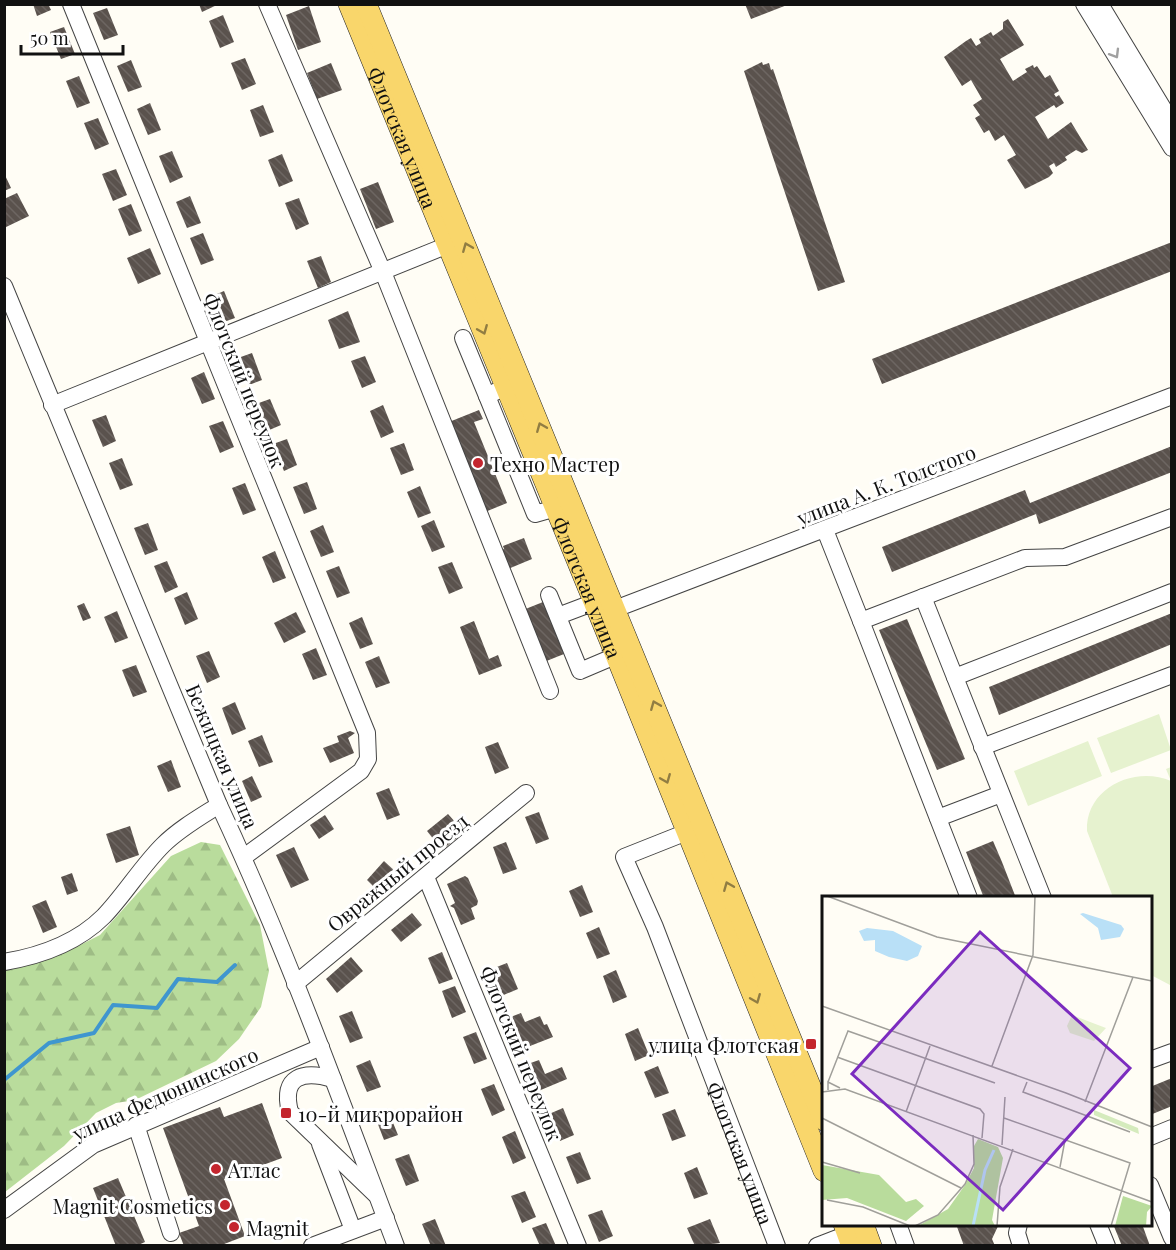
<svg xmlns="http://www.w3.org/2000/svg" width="1176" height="1250" font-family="'Playfair Display',serif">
  <defs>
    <pattern id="forest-firs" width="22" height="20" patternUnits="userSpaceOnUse" patternTransform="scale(1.5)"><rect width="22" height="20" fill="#b9dc9c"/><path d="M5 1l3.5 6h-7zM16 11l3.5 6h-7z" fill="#9ebc85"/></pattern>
    <pattern id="building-back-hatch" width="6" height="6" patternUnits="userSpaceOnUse" patternTransform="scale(1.5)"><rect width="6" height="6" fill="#5a524d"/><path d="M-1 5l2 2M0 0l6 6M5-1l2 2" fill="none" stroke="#6d6662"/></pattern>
  </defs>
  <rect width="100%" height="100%" fill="#fffdf5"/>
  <!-- forest -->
  <polygon fill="url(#forest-firs)" points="201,842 220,845 260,925 269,971 261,1007 239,1039 216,1061 135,1100 116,1103 96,1113 64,1146 5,1192 5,969 76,947 100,935 171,856"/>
  <!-- pitch -->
  <g fill="#e6f2cf">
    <polygon points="1159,714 1171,750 1111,773 1097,738"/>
    <polygon points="1088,741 1102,776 1028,806 1014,771"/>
    <path d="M1171,767L1172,985H1170L1151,975L1150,898L1113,897L1087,831C1085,788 1135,765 1171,781L1166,769Z"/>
  </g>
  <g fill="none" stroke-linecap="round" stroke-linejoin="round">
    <!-- stream -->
    <polyline stroke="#3f96cf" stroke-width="4" points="4,1080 49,1043 94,1033 113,1005 157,1008 178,979 217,982 235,965"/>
  </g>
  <!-- building -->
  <g fill="url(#building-back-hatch)">
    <polygon points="33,4 48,4 51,10 37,16"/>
    <polygon points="199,4 219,4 202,12"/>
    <polygon points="745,4 787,4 787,5 751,19"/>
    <polygon points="309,6 321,42 298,50 286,15"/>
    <polygon points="107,8 118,35 104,40 93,13"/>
    <polygon points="223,15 234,42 220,48 209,21"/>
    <polygon points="1008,19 1024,45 1000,59 1013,81 1027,72 1025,69 1033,65 1034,68 1037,66 1045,78 1050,75 1059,91 1054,94 1056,97 1059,95 1064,103 1056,108 1054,105 1035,117 1048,139 1071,122 1088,150 1082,153 1076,150 1065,157 1067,160 1056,167 1054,163 1049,166 1053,173 1049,177 1025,189 1007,160 1016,155 1004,135 995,141 989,130 984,133 975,118 980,115 973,105 982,99 971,80 962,86 944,57 966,41 971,38 976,46 981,43 979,39 991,32 993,36 1003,29 1003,22"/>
    <polygon points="64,27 75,54 61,59 50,32"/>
    <polygon points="245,58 256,84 242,90 231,63"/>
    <polygon points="131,60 142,87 128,92 117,66"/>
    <polygon points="762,62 763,65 769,63 771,70 773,69 845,282 818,291 744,71"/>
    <polygon points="331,63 342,90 317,99 307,73"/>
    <polygon points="79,76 90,103 77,108 66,81"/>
    <polygon points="150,103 161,130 148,135 137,109"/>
    <polygon points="263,105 274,132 260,137 250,110"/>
    <polygon points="98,118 109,144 95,150 84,123"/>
    <polygon points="172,151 183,177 170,183 159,156"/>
    <polygon points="282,154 293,181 279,187 268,160"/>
    <polygon points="116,169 127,195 113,201 102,174"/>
    <polygon points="4,173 11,188 4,191"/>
    <polygon points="378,182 394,222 376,229 360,189"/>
    <polygon points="17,193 29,216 4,228 4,199"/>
    <polygon points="190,196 201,223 187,228 176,202"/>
    <polygon points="299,198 309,224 296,230 285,203"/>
    <polygon points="131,204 142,231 129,236 118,209"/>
    <polygon points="203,233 214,260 201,265 190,238"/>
    <polygon points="1172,242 1172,271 882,384 872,359"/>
    <polygon points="150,248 161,274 138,284 127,258"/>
    <polygon points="321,256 331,282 318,288 307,261"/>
    <polygon points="224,291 235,318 221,323 210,297"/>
    <polygon points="348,311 360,342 339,349 328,320"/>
    <polygon points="252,353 262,380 249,385 238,358"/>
    <polygon points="365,356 376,382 362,388 351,361"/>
    <polygon points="204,372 215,399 202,404 191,378"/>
    <polygon points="270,399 281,425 267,431 256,404"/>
    <polygon points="383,405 394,432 381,438 370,411"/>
    <polygon points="479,410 483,419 474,422 507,503 485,512 449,422"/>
    <polygon points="106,415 116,441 103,447 92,420"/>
    <polygon points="223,421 234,447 220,453 209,426"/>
    <polygon points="287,439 297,465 284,471 273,444"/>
    <polygon points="404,443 414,470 401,475 390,448"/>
    <polygon points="1172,446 1172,472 1039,524 1036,514 892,572 882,547 1025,490 1030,503"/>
    <polygon points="122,458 133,485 120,490 109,463"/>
    <polygon points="307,482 317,509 304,514 293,487"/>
    <polygon points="245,483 256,510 243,515 232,488"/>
    <polygon points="420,486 431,513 418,518 407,492"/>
    <polygon points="434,520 445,547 432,552 421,526"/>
    <polygon points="148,523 158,550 145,555 134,528"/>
    <polygon points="323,525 334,552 321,557 310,531"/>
    <polygon points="524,538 532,559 508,569 501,550 504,549 503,546"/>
    <polygon points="275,551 286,578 273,583 262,557"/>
    <polygon points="167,561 178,587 165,593 154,566"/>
    <polygon points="452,562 463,588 449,594 438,567"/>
    <polygon points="339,566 350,593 337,598 326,571"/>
    <polygon points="187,592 198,619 185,625 174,598"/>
    <polygon points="543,602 564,654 544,662 523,610"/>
    <polygon points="84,603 91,618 83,621 77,606"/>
    <polygon points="117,611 128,638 115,643 104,617"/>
    <polygon points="296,612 306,632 284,643 274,623"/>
    <polygon points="1172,613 1172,644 999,715 989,687"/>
    <polygon points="362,617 373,644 360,649 349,623"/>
    <polygon points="907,619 965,759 937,770 879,630"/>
    <polygon points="474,621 489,659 498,655 502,666 479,675 460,627"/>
    <polygon points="316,648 327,675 313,680 302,654"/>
    <polygon points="209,651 220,677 207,683 196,656"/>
    <polygon points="379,656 390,683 376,688 365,662"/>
    <polygon points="136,665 147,692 133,697 122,670"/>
    <polygon points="235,702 246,729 232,735 222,708"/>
    <polygon points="350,731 355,733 348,738 354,753 330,763 323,748 339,742 337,736"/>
    <polygon points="262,735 273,762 259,767 248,741"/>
    <polygon points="498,742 509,768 495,774 485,747"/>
    <polygon points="171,760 181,787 168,792 157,766"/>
    <polygon points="252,776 262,797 251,802 242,781"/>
    <polygon points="389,788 400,815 387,820 376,793"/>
    <polygon points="539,812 549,839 536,844 525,817"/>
    <polygon points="448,814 464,832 442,850 427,831"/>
    <polygon points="325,815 334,829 319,839 310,825"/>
    <polygon points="130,826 139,855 116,863 106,834"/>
    <polygon points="993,841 1002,862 1016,898 984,898 966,852"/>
    <polygon points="506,842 517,869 503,874 493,847"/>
    <polygon points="294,847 309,880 291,888 276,855"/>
    <polygon points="384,861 397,873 379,892 367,880"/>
    <polygon points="72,873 78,891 67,895 61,877"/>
    <polygon points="465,876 468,878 478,901 477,905 471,908 475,919 461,925 454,908 450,906 455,903 447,884"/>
    <polygon points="582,885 593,912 580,917 569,891"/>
    <polygon points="46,900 57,927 43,933 32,906"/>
    <polygon points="412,913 422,925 401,942 391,930"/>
    <polygon points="599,927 610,954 597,959 586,933"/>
    <polygon points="442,952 453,979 439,984 428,958"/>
    <polygon points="351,957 363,971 337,993 326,979"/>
    <polygon points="507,963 518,989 499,997 489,970"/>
    <polygon points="616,970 627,997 613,1003 603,976"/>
    <polygon points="455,986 466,1012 452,1018 442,991"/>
    <polygon points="352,1011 363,1038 350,1043 339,1016"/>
    <polygon points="521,1013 525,1022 540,1016 544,1025 547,1024 553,1037 530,1046 528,1041 518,1045 508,1018"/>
    <polygon points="638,1028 649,1055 635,1061 625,1034"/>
    <polygon points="476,1032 487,1059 474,1064 463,1037"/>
    <polygon points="370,1060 381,1087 367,1092 356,1066"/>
    <polygon points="539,1060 545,1074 562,1067 567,1079 536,1092 525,1065"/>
    <polygon points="658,1066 669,1093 655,1098 644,1072"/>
    <polygon points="1172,1078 1172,1106 1150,1115 1150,1087"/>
    <polygon points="494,1084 505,1110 492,1116 481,1089"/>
    <polygon points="262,1103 282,1158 224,1179 245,1236 219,1246 184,1246 179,1233 199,1226 163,1128 220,1107 224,1117"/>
    <polygon points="387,1108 398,1135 384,1140 374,1114"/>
    <polygon points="563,1108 574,1135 560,1141 549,1114"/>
    <polygon points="675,1109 686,1136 672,1141 662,1114"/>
    <polygon points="515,1131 526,1158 513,1164 502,1137"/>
    <polygon points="580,1152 591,1179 577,1184 566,1157"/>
    <polygon points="409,1154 419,1181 406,1186 395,1159"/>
    <polygon points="697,1167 708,1194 694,1199 684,1173"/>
    <polygon points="118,1178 145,1242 136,1246 116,1246 93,1188"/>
    <polygon points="525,1191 536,1217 522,1223 511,1196"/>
    <polygon points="602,1210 613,1236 599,1242 588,1215"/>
    <polygon points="435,1219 446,1246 431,1246 422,1224"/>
    <polygon points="710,1219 720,1243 695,1246 687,1228"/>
    <polygon points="546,1223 556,1246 540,1246 532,1228"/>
    <polygon points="956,1224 999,1224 992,1239 995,1246 964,1246"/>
    <polygon points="1113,1224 1142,1224 1150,1246 1122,1246"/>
  </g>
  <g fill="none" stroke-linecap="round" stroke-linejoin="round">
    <defs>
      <g id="minor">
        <polyline points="71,4 367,733 368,759 361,771 244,857"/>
        <polyline points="267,4 383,272 550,691"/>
        <polyline points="1084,4 1172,148"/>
        <polyline points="1100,4 1172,123"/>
        <path d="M4,286L219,805C286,948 340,1098 396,1246"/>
        <polyline points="463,338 487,396 497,391"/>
        <polyline points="487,396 535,514 556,508"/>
        <polyline points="52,405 448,245"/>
        <polyline points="825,530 861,621 1025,558 1065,557 1172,517"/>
        <polyline points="549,595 580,671 627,651"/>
        <polyline points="923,597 1043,898"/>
        <polyline points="615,609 1172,396"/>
        <polyline points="558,616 595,602"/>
        <polyline points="861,621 969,898"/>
        <polyline points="955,677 1172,592"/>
        <polyline points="982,747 1172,675"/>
        <polyline points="938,818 1001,794"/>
        <path id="s1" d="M687,832L624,857L655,927L777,1246"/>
        <polyline points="426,877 578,1246"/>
        <path d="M4,962C40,956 78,942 104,916C125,894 141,867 163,845C179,829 200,817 219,805"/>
        <polyline points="295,984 526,793"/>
        <polyline points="1150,1060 1172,1052"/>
        <path d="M333,1079C303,1070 281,1076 290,1112L375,1194"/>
        <polyline points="136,1125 171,1233"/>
        <polyline points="1150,1137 1172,1128"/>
        <polyline points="320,1144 353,1230"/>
        <polyline points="1150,1185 1172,1238"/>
        <polyline points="4,1210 93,1145 321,1047"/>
        <polyline points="898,1224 906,1246"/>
        <polyline points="1019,1224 1017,1233 1021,1246"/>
        <polyline points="1098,1224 1107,1246"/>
        <polyline points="312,1246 386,1218"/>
        <polyline points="817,1246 848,1234"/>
      </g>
      <g id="major">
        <path id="s2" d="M349,4L616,655L824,1171"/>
        <polyline points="366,4 824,1120"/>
        <polyline points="844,1224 852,1246"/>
        <polyline points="863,1224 871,1246"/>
      </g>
    </defs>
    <!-- minor casing -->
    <use href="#minor" stroke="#444" stroke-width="18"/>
    <!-- major casing -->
    <use href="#major" stroke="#222" stroke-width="22"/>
    <!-- minor -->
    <use href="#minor" stroke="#fff" stroke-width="16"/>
    <!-- major -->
    <use href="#major" stroke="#f9d66b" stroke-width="21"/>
  </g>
  <!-- one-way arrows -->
  <defs><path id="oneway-chevron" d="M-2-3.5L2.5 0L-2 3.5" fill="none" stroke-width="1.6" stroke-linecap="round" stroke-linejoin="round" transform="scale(1.5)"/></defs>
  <use stroke="#a0a0a0" href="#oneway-chevron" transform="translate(1115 54) rotate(59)"/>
  <g stroke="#917d42">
    <use href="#oneway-chevron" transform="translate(467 247) rotate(-112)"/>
    <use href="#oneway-chevron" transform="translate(483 330) rotate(68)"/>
    <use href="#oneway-chevron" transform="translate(541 427) rotate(-112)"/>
    <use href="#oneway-chevron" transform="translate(655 705) rotate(-112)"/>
    <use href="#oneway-chevron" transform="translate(666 779) rotate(68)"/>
    <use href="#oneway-chevron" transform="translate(728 886) rotate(-112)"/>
    <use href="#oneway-chevron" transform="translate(756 999) rotate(68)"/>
  </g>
  <!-- markers -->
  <g fill="#c4262e" stroke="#fff" stroke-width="2">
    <circle cx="478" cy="463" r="6"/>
    <rect x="805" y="1038" width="12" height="12" rx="3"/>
    <rect x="280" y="1107" width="12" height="12" rx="3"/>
    <circle cx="216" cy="1169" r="6"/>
    <circle cx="225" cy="1205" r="6"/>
    <circle cx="234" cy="1227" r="6"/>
  </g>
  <g text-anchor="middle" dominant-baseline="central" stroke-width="6" stroke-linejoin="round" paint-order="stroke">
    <!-- street labels -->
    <g font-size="20" fill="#111" stroke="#fff">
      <text stroke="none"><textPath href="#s2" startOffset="144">Флотская улица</textPath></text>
      <text transform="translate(245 380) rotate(68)">Флотский переулок</text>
      <text transform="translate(886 484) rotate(-21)">улица А. К. Толстого</text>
      <text stroke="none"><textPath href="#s2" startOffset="630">Флотская улица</textPath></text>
      <text transform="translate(223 756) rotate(67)">Бежицкая улица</text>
      <text transform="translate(397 872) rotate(-39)">Овражный проезд</text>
      <text transform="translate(522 1053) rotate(68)">Флотский переулок</text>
      <text transform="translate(165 1093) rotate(-24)">улица Федюнинского</text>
      <text stroke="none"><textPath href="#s1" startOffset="386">Флотская улица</textPath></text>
    </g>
    <!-- poi labels -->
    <g font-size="20" fill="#111" stroke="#fff" text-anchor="start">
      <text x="490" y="463">Техно Мастер</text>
      <text x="799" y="1044" text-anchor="end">улица Флотская</text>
      <text x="298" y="1113">10-й микрорайон</text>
      <text x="228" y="1169">Атлас</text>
      <text x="213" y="1205" text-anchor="end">Magnit Cosmetics</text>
      <text x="246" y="1227">Magnit</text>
    </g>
  </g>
  <!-- overview -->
  <g transform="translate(822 896)">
    <rect width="330" height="330" fill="#fffdf5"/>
    <path d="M156,243L176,251L181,262L170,324L173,330H96L126,313L143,289L152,272V250ZM0,269L57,279L84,306L94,303L102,310L84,325L25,302L0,304ZM301,300L330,310L325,316L324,330H293Z" fill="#b9dc9c"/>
    <path d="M272,214L316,232L317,238L272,219Z" fill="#d5ebbd"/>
    <path d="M250,119L276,129L284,132L272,145L248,137L245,130Z" fill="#e6f2cf"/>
    <path d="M261,17L299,29L302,33L298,41L279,44L276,32L258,18ZM45,32L71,35L100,50L96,60L85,65L67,61L53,55V44L42,45L37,35Z" fill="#b9e0f7"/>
    <path fill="none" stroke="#b9e0f7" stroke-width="3" d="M151,330L163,274L172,254"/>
    <path fill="none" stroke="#a09f9a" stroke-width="1.5" d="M5,0L115,41L330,85M0,110L244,197L330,231M15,161L158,213L162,218L160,242M170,170L211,59L213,0M6,186L26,135L173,187M205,186L201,196L308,236M6,194V186L18,192M0,196L23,193L330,306M263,206L311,81M84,216L108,150M0,222L139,292M182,222L308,267L289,330M180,249L183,201M0,266L38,277M238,271L243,244M5,304L41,311L88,330M93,330L116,319L143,288L152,268L151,239M175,330L178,291L191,253"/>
    <path fill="#7b2cbf" fill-opacity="0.15" stroke="#7b2cbf" stroke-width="3" d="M158,36L308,172L181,314L30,178Z"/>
    <rect width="330" height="330" fill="none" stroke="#111" stroke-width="3"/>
  </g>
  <!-- border -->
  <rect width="1176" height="1250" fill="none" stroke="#111111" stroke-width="12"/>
  <!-- scale -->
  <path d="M21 45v9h102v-9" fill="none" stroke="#111111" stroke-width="3"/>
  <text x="30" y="45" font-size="18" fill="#111111" stroke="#ffffff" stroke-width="4.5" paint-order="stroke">50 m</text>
</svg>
